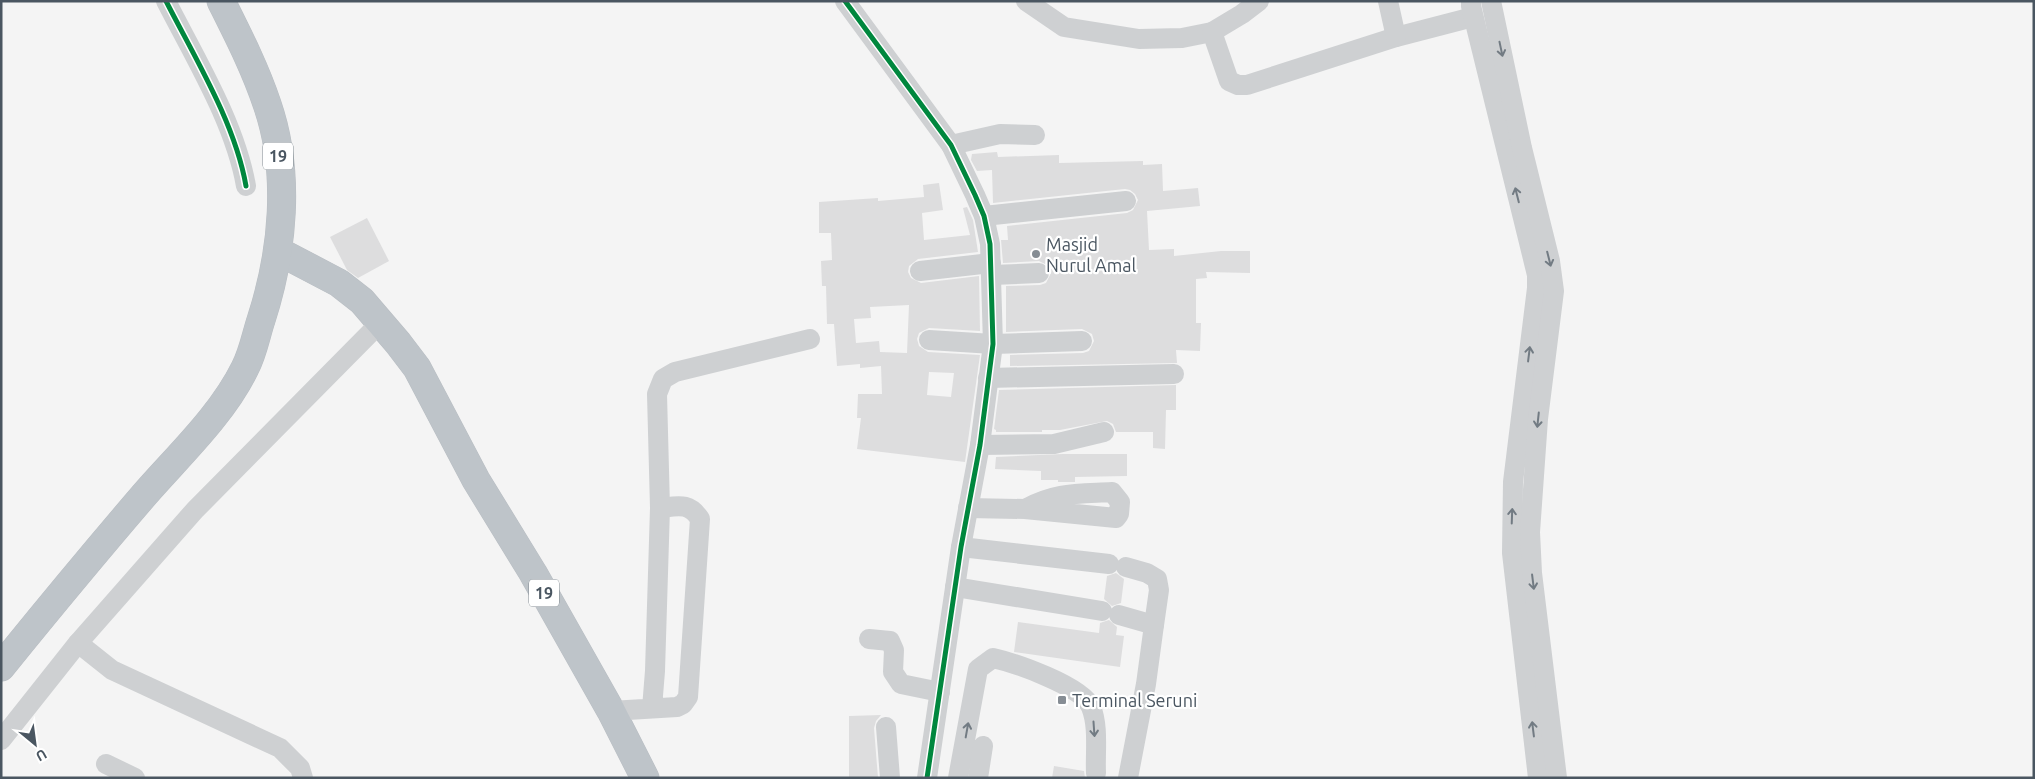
<svg xmlns="http://www.w3.org/2000/svg" width="2035" height="779" font-family="Ubuntu,sans-serif">
  <rect width="100%" height="100%" fill="#f4f4f4"/>
  <!-- building -->
  <g fill="#ddddde" fill-rule="evenodd">
    <polygon points="997,152 998,157 1059,155 1059,163 1143,161 1143,165 1162,164 1163,191 1198,188 1200,206 1147,211 1149,250 1174,249 1174,256 1221,251 1250,251 1250,273 1206,272 1207,278 1196,279 1196,323 1201,323 1200,351 1176,350 1177,363 1010,366 1010,355 1083,353 1089,351 1094,341 1092,334 1082,329 1006,332 1006,286 1040,285 1046,283 1051,273 1049,266 1039,261 1003,263 1001,240 1008,240 1007,226 1127,213 1133,210 1138,200 1135,194 1130,190 1125,189 993,203 992,170 977,171 971,160 972,154"/>
    <path d="M939,183L943,210L922,213L924,240L970,235L963,208L967,207L973,220L978,252L918,259L909,266L908,272L911,278L921,283L979,276L980,331L929,328L919,333L917,339L919,346L928,352L980,355L965,462L857,449L861,418H857L858,394H882L881,366L860,368V364L837,366L834,324H827L826,286H822L821,261L832,260L831,233H819V202L878,198V201L924,197L923,185ZM909,305L907,353L880,352L879,341L856,343L854,319L871,318L870,307ZM929,372L954,373L951,397L927,395Z"/>
    <polygon points="367,218 389,261 358,278 347,270 330,237"/>
    <polygon points="1176,385 1176,410 1166,410 1165,449 1153,448 1153,432 1116,432 1113,424 1107,421 1060,430 1042,430 1042,432 996,432 996,430 994,429 999,390"/>
    <polygon points="1063,454 1127,454 1127,476 1075,477 1075,482 1058,482 1058,480 1041,480 1041,471 995,469 996,457"/>
    <polygon points="1116,573 1124,579 1121,603 1112,606 1104,599 1107,576"/>
    <polygon points="1109,620 1117,627 1116,635 1124,636 1120,667 1014,652 1018,622 1099,633 1100,623"/>
    <polygon points="881,715 876,721 874,728 878,778 849,778 849,716"/>
    <polygon points="1054,766 1084,771 1085,778 1052,778"/>
  </g>
  <g fill="none" stroke-linecap="round" stroke-linejoin="round">
    <defs>
      <g id="highway">
        <polyline points="278,251 339,283 362,301 398,343 417,368 476,480 533,573 611,711 645,778"/>
        <path d="M1,667C48,609 96,551 145,494C179,455 222,415 245,368C253,353 256,335 261,320C283,252 291,173 267,104C255,68 238,35 221,1"/>
      </g>
    </defs>
    <!-- highway casing -->
    <use href="#highway" stroke="#b9bec3" stroke-width="29"/>
    <!-- minor -->
    <g stroke="#ced0d2" stroke-width="20">
      <path d="M166,1C195,58 235,123 246,186"/>
      <polyline points="845,1 951,145 975,195 984,216 990,244 993,344 980,445 961,547 927,778"/>
      <polyline points="1026,1 1064,27 1139,39 1182,38 1212,32 1229,81 1238,85 1247,85 1396,37 1473,17"/>
      <polyline points="1388,1 1396,37"/>
      <polyline points="1471,1 1471,6 1537,275 1537,288 1513,482 1512,553 1538,778"/>
      <polyline points="1491,1 1522,148 1550,261 1554,291 1538,419 1530,532 1532,573 1557,778"/>
      <polyline points="1212,32 1242,14 1259,1"/>
      <polyline points="951,145 1000,134 1035,135"/>
      <polyline points="984,216 1126,201"/>
      <polyline points="920,271 991,263"/>
      <polyline points="992,275 1039,273"/>
      <polyline points="929,340 993,344 1082,341"/>
      <polyline points="988,378 1174,374"/>
      <polyline points="980,445 1054,444 1104,432"/>
      <polyline points="660,508 657,394 663,379 675,372 810,339"/>
      <path d="M968,508L1025,509L1116,518L1119,514L1120,502L1112,492C1078,494 1056,492 1025,509"/>
      <polyline points="961,547 1109,564"/>
      <polyline points="1126,567 1147,573 1157,579 1159,590 1154,625"/>
      <polyline points="955,587 1102,611"/>
      <polyline points="1119,615 1154,625 1146,684 1128,778"/>
      <polyline points="869,639 890,641 894,650 893,672 901,684 940,692"/>
      <polyline points="78,643 112,670 280,748 300,768 303,778"/>
      <path d="M611,711L677,707L683,704L688,697L700,519C689,502 678,506 660,508L655,671L652,708"/>
      <polyline points="886,727 890,778"/>
      <polyline points="1,740 78,643 195,510 381,322"/>
      <polyline points="106,764 135,778"/>
      <path d="M958,778L978,669L993,658C1015,663 1082,686 1091,707C1099,727 1095,752 1096,773"/>
      <polyline points="978,778 983,746"/>
    </g>
    <!-- highway -->
    <use href="#highway" stroke="#bec4c9" stroke-width="28"/>
    <defs>
      <g id="cycleway">
        <path d="M166,1C195,58 235,123 246,186"/>
        <polyline points="845,1 951,145 975,195 984,216 990,244 993,344 980,445 961,547 927,778"/>
      </g>
    </defs>
    <!-- cycleway casing -->
    <use href="#cycleway" stroke="#fff" stroke-width="8"/>
    <!-- cycleway -->
    <use href="#cycleway" stroke="#00873e" stroke-width="5"/>
  </g>
  <!-- one-way arrows -->
  <defs><path id="oneway-shaft" d="M-6 0H5M1.5-3L5.5 0L1.5 3" fill="none" stroke-width="1.6" stroke-linecap="round" stroke-linejoin="round" transform="scale(1.25)"/></defs>
  <g stroke="#727b83">
    <use href="#oneway-shaft" transform="translate(1501 49) rotate(78)"/>
    <use href="#oneway-shaft" transform="translate(1517 195) rotate(-104)"/>
    <use href="#oneway-shaft" transform="translate(1549 259) rotate(76)"/>
    <use href="#oneway-shaft" transform="translate(1529 354) rotate(-83)"/>
    <use href="#oneway-shaft" transform="translate(1538 420) rotate(96)"/>
    <use href="#oneway-shaft" transform="translate(1512 516) rotate(-88)"/>
    <use href="#oneway-shaft" transform="translate(1533 582) rotate(83)"/>
    <use href="#oneway-shaft" transform="translate(1094 729) rotate(86)"/>
    <use href="#oneway-shaft" transform="translate(1533 729) rotate(-97)"/>
    <use href="#oneway-shaft" transform="translate(967 730) rotate(-80)"/>
  </g>
  <!-- markers -->
  <g fill="#868d94" stroke="#fff" stroke-width="2">
    <circle cx="1036" cy="254" r="5"/>
    <rect x="1057" y="695" width="10" height="10" rx="2.5"/>
  </g>
  <g text-anchor="middle" dominant-baseline="central" stroke-width="4.5" stroke-linejoin="round" paint-order="stroke">
    <!-- shield labels -->
    <g fill="#fff" stroke="#808990" stroke-width="1">
      <rect x="263" y="142.5" width="30" height="27" rx="4"/>
      <rect x="529" y="579.5" width="30" height="27" rx="4"/>
    </g>
    <g font-size="16" font-weight="bold" fill="#4a5661">
      <text x="278" y="156">19</text>
      <text x="544" y="593">19</text>
    </g>
    <!-- poi labels -->
    <g font-size="18" fill="#4a5661" stroke="#fff" text-anchor="start">
      <text x="1046" y="244">Masjid<tspan x="1046" dy="21">Nurul Amal</tspan></text>
      <text x="1072" y="700">Terminal Seruni</text>
    </g>
  </g>
  <!-- border -->
  <rect width="2035" height="779" fill="none" stroke="#4a5661" stroke-width="5"/>
  <!-- north arrow -->
  <g transform="translate(35 744) rotate(151)" stroke="#ffffff" stroke-width="4" paint-order="stroke">
  <path d="M0-4L9 19L0 12L-9 19Z" fill="#4a5661"/>
  <text y="-8" font-size="14" font-weight="bold" text-anchor="middle" fill="#4a5661">U</text>
  </g>
</svg>
